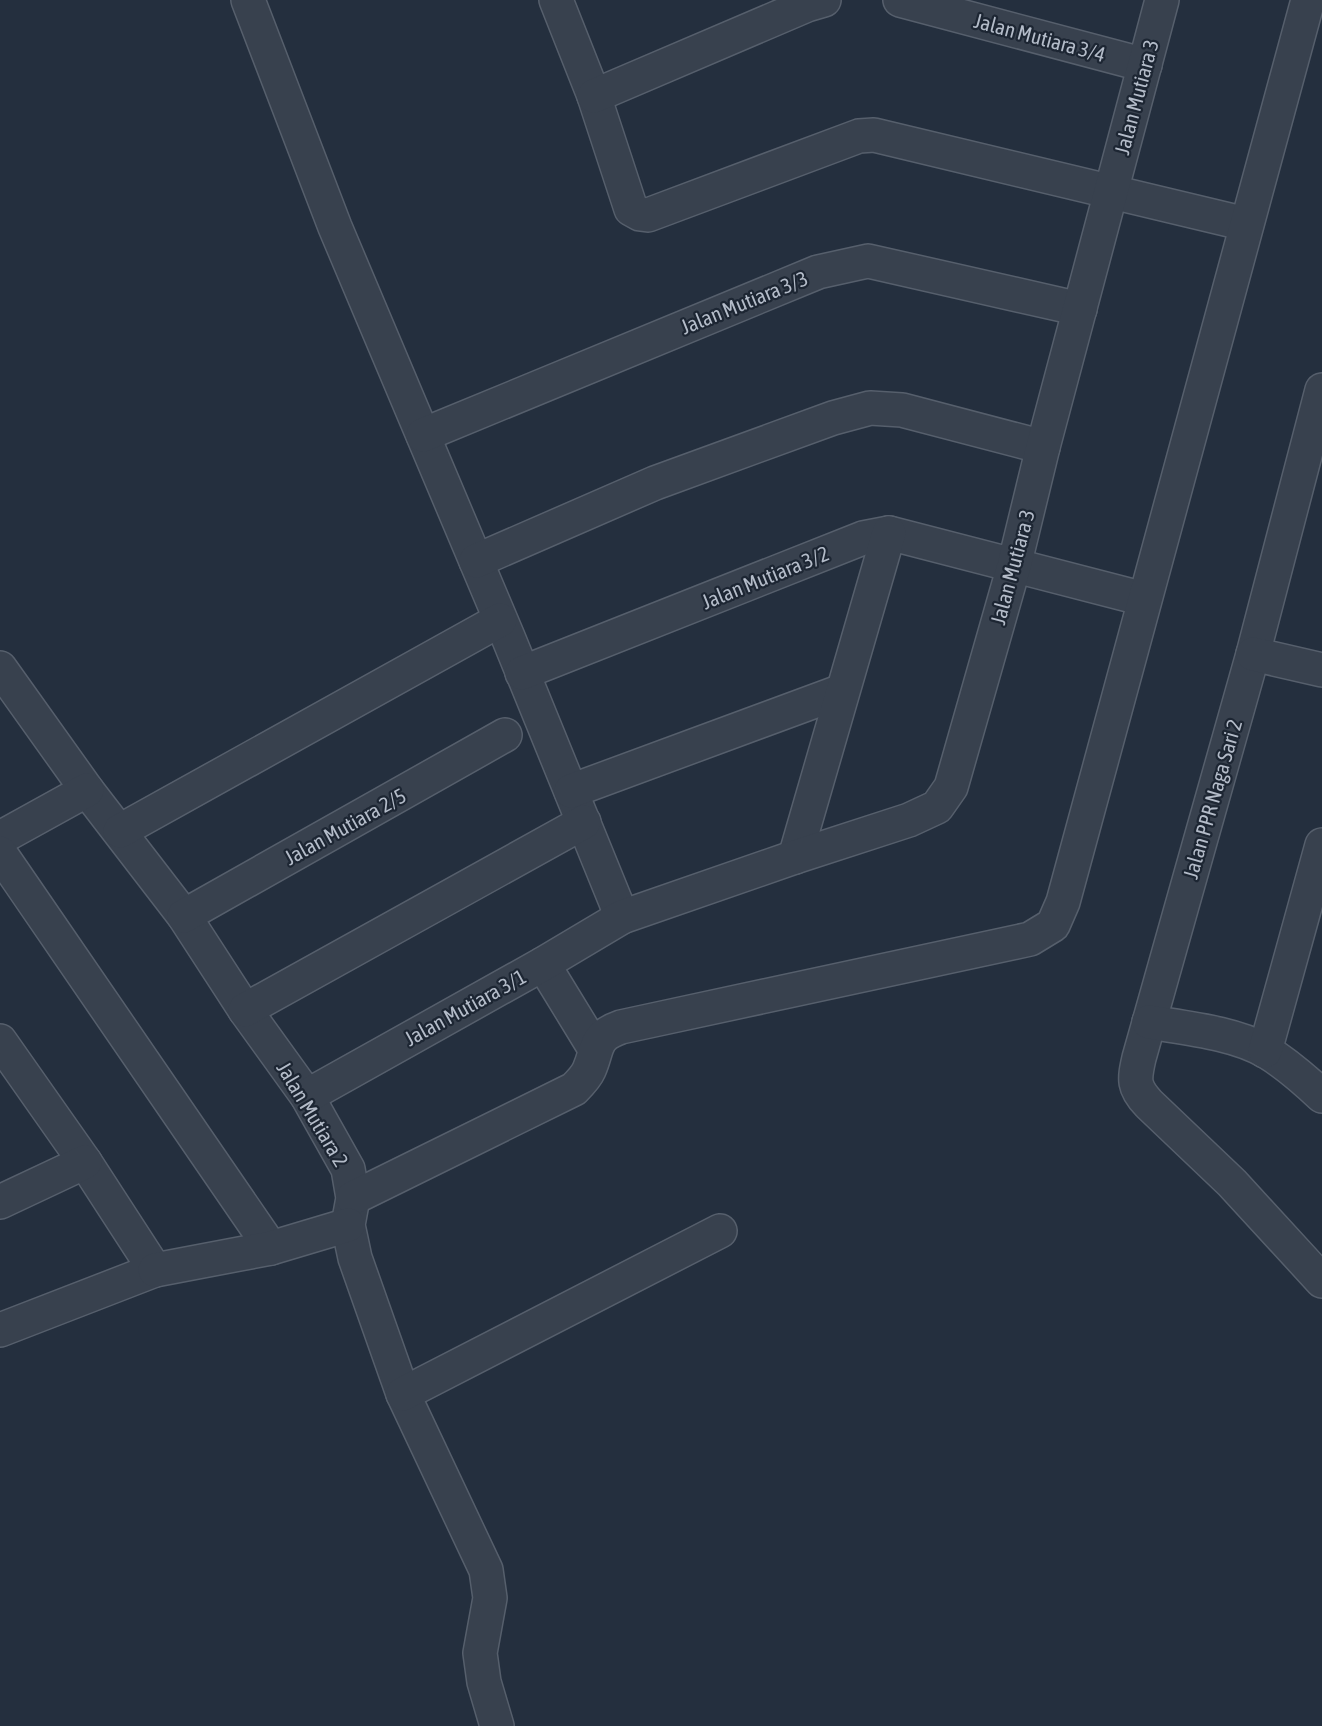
<svg xmlns="http://www.w3.org/2000/svg" width="1322" height="1726" font-family="'Asap Condensed',sans-serif">
  <rect width="100%" height="100%" fill="#242f3e"/>
  <g fill="none" stroke-linecap="round" stroke-linejoin="round">
    <defs>
      <g id="minor">
        <polyline points="248,0 335,227 508,637 622,917"/>
        <polyline points="556,0 594,96 631,209 640,214 648,215 859,136 874,135 1246,224"/>
        <polyline points="900,0 1145,65"/>
        <polyline points="594,96 807,5 824,0"/>
        <path d="M1322,390L1253,654L1139,1058C1134,1080 1133,1087 1149,1104L1232,1183L1322,1281"/>
        <polyline points="423,435 818,272 868,261 1080,309"/>
        <polyline points="476,561 655,483 833,418 870,408 902,410 1043,447"/>
        <polyline points="1253,654 1322,670"/>
        <polyline points="0,668 87,790 184,916 245,1010 307,1096 348,1169 353,1198 348,1225 355,1258 403,1394 486,1570 490,1598 480,1653 484,1682 497,1726"/>
        <polyline points="522,673 863,538 889,533 1144,599"/>
        <polyline points="571,791 842,691"/>
        <polyline points="120,831 500,620"/>
        <polyline points="0,838 87,790"/>
        <polyline points="0,853 271,1248"/>
        <polyline points="795,857 889,533"/>
        <polyline points="184,916 505,735"/>
        <polyline points="543,964 595,1049"/>
        <polyline points="245,1010 584,822"/>
        <path d="M1149,1022C1185,1028 1236,1033 1267,1052C1287,1064 1305,1080 1322,1096"/>
        <polyline points="0,1041 85,1162 155,1270 0,1330"/>
        <polyline points="1265,1051 1322,845"/>
        <polyline points="307,1096 543,964 622,917 795,857 909,820 937,807 951,787 1014,566 1043,447 1162,0"/>
        <path d="M353,1198L574,1089C579,1084 586,1077 589,1070C599,1047 593,1037 621,1027L1030,939L1053,925L1063,902L1308,0"/>
        <polyline points="0,1202 85,1162"/>
        <polyline points="155,1270 271,1248 348,1225"/>
        <polyline points="403,1394 720,1231"/>
      </g>
    </defs>
    <!-- minor casing -->
    <use href="#minor" stroke="#565f6c" stroke-width="36"/>
    <!-- minor -->
    <use href="#minor" stroke="#38414e" stroke-width="33"/>
  </g>
  <g text-anchor="middle" dominant-baseline="central" stroke-width="4.5" stroke-linejoin="round" paint-order="stroke">
    <!-- street labels -->
    <g font-size="21" fill="#b4bcc9" stroke="#1d2633">
      <text transform="translate(1040 37) rotate(15)">Jalan Mutiara 3/4</text>
      <text transform="translate(1136 97) rotate(-75)">Jalan Mutiara 3</text>
      <text transform="translate(744 302) rotate(-22)">Jalan Mutiara 3/3</text>
      <text transform="translate(1012 567) rotate(-75)">Jalan Mutiara 3</text>
      <text transform="translate(765 577) rotate(-22)">Jalan Mutiara 3/2</text>
      <text transform="translate(1212 799) rotate(-74)">Jalan PPR Naga Sari 2</text>
      <text transform="translate(345 826) rotate(-29)">Jalan Mutiara 2/5</text>
      <text transform="translate(465 1007) rotate(-29)">Jalan Mutiara 3/1</text>
      <text transform="translate(313 1114) rotate(59)">Jalan Mutiara 2</text>
    </g>
  </g>
</svg>
